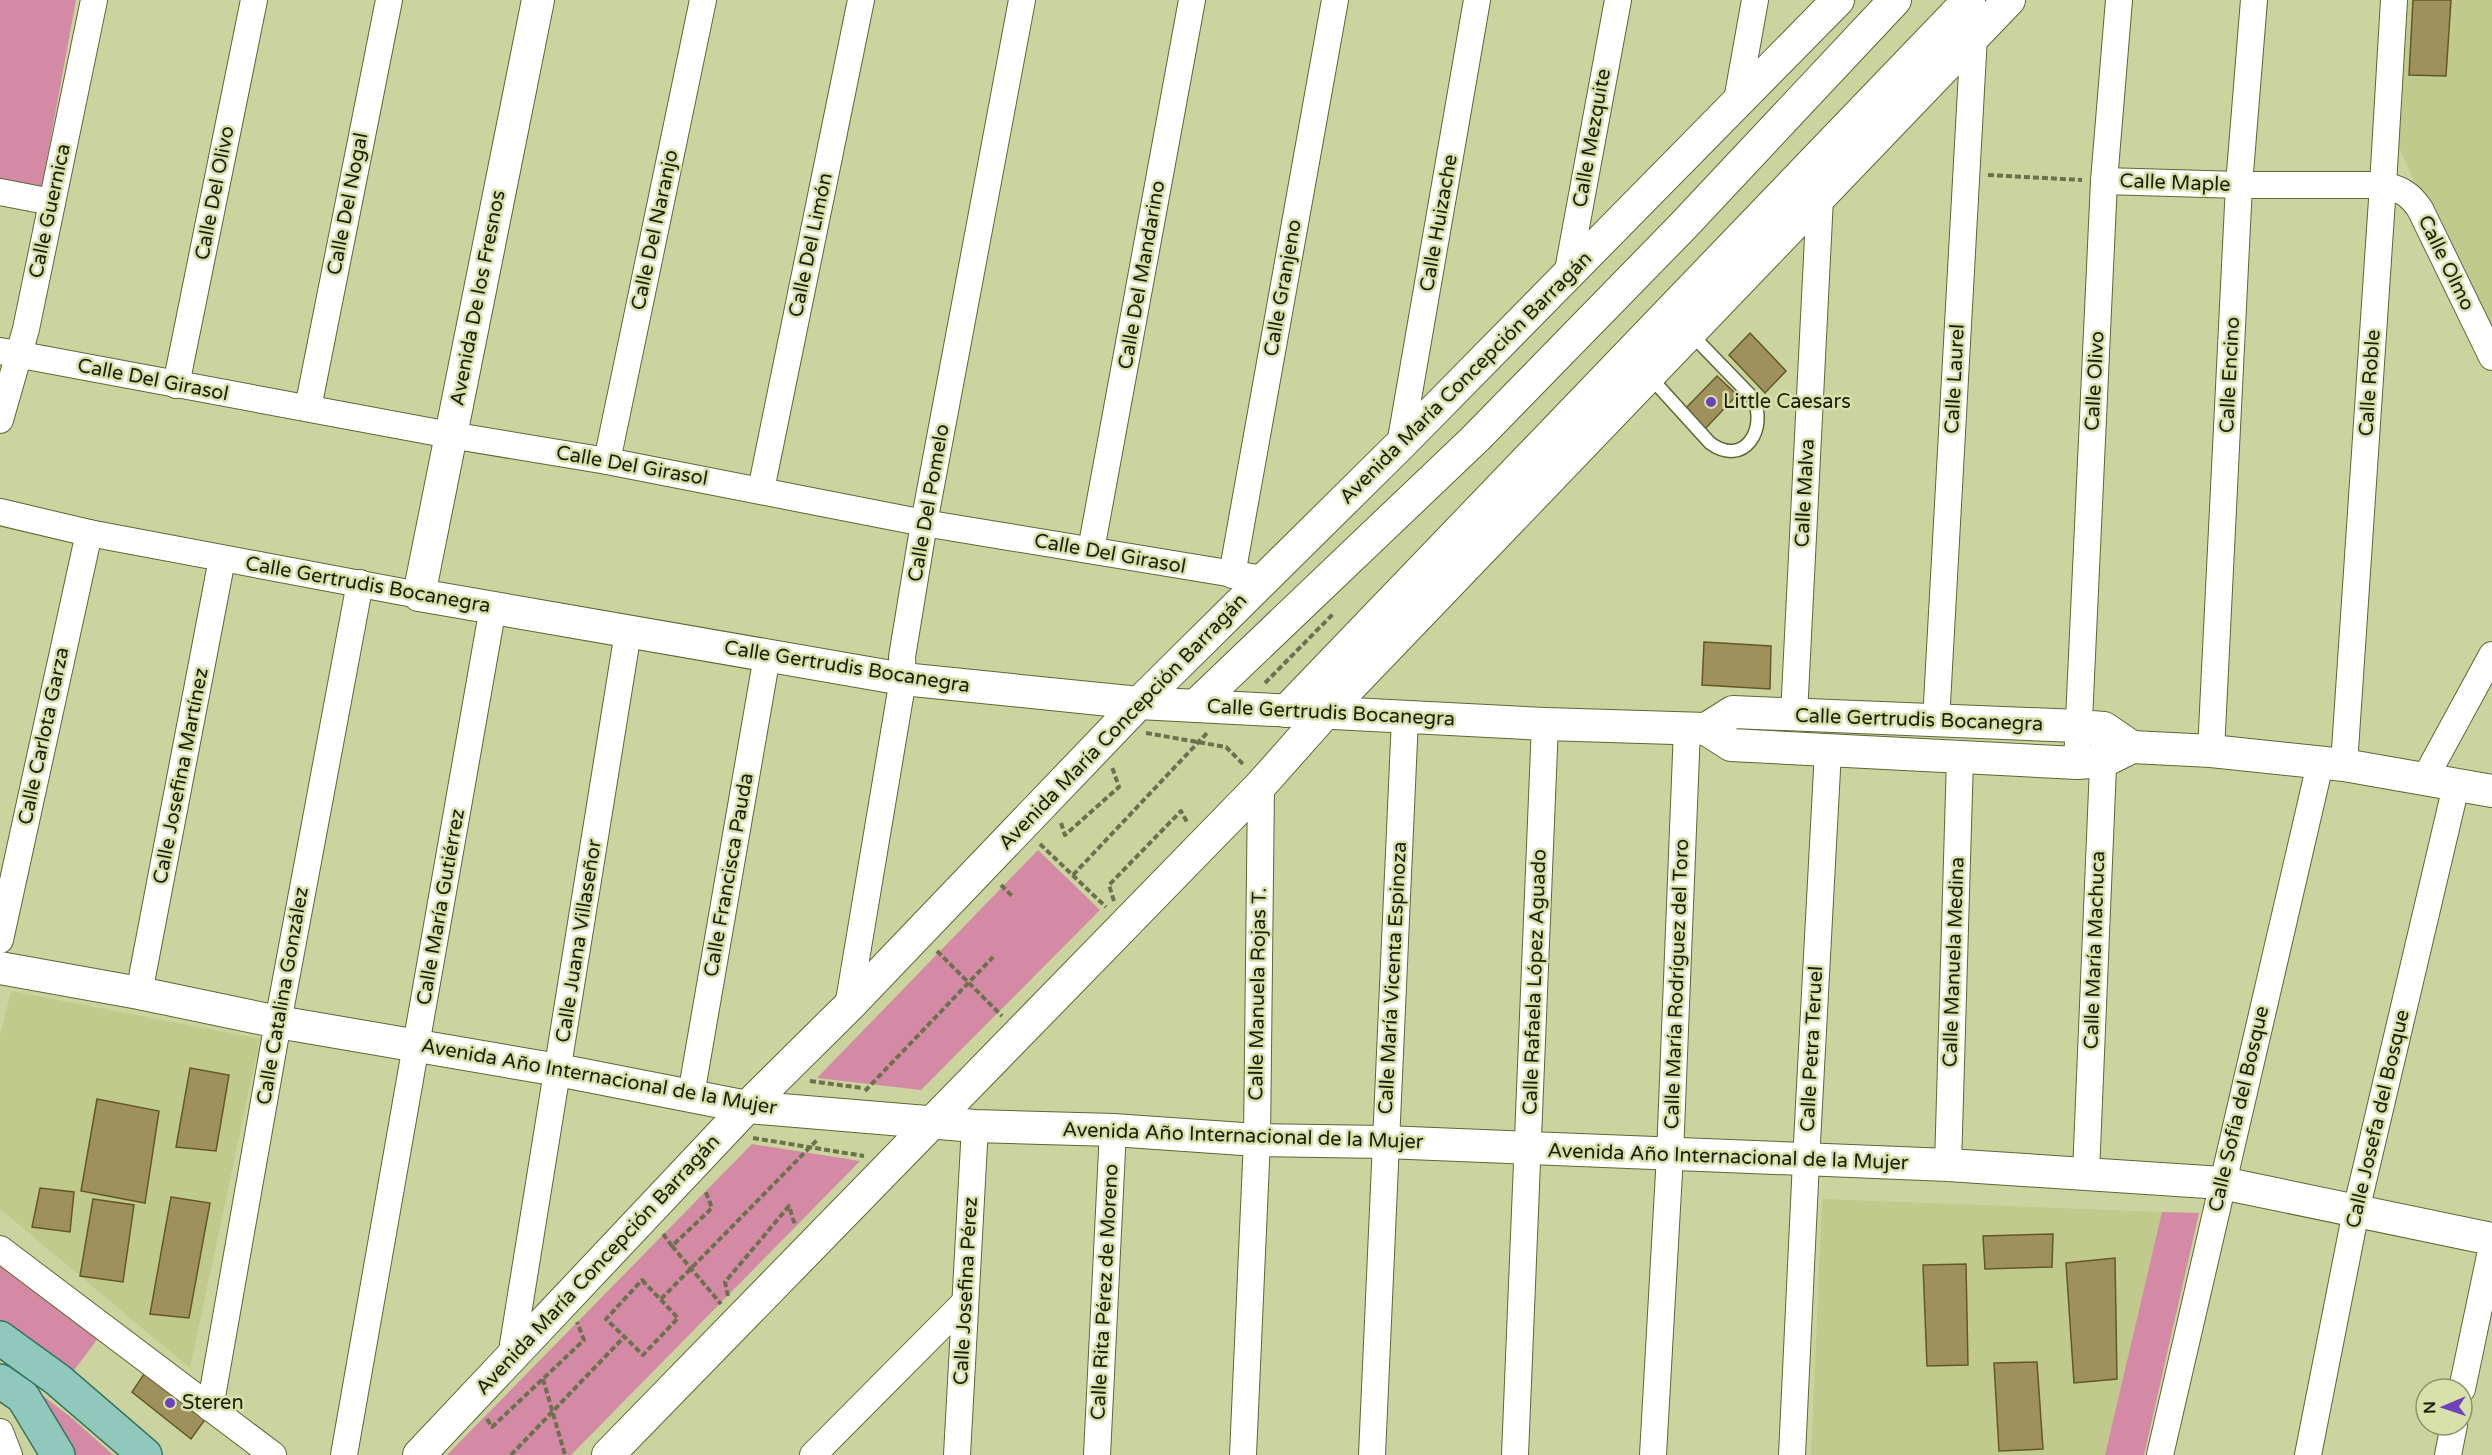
<svg xmlns="http://www.w3.org/2000/svg" width="2492" height="1455" font-family="'Varela Round',sans-serif">
  <rect width="100%" height="100%" fill="#cbd49e"/>
  <!-- built -->
  <g fill="#c1ca8d">
    <polygon points="2404,0 2492,0 2492,353 2397,143"/>
    <polygon points="11,991 260,1039 190,1368 0,1209 0,1036"/>
    <polygon points="1822,1199 2162,1212 2105,1455 1811,1455"/>
  </g>
  <!-- green -->
  <g fill="#d489a5">
    <polygon points="0,0 76,0 41,191 0,184"/>
    <polygon points="1038,850 1100,910 921,1090 817,1078"/>
    <polygon points="752,1144 860,1161 571,1455 447,1455"/>
    <polygon points="2162,1212 2199,1213 2144,1455 2105,1455"/>
    <polygon points="0,1253 102,1333 72,1373 0,1322"/>
    <polygon points="15,1374 73,1419 113,1455 75,1455 71,1441"/>
  </g>
  <!-- building -->
  <g fill="#9f915e" stroke="#645825" stroke-width="1.5">
    <polygon points="2413,0 2451,0 2446,76 2409,75"/>
    <polygon points="1750,333 1786,371 1765,393 1729,355"/>
    <polygon points="1717,376 1737,395 1705,429 1685,409"/>
    <polygon points="1704,642 1771,646 1770,689 1702,685"/>
    <polygon points="190,1068 229,1075 216,1151 176,1147"/>
    <polygon points="97,1099 159,1111 145,1203 81,1191"/>
    <polygon points="40,1188 74,1192 70,1232 32,1227"/>
    <polygon points="171,1197 210,1203 189,1318 150,1314"/>
    <polygon points="93,1199 134,1205 123,1282 80,1276"/>
    <polygon points="2053,1234 2052,1267 1985,1269 1983,1236"/>
    <polygon points="2115,1258 2117,1379 2074,1383 2066,1263"/>
    <polygon points="1966,1264 1968,1365 1927,1366 1923,1265"/>
    <polygon points="2037,1362 2043,1449 1999,1451 1994,1363"/>
    <polygon points="148,1368 209,1414 191,1439 132,1392"/>
  </g>
  <g fill="none" stroke-linecap="round" stroke-linejoin="round">
    <defs>
      <path id="service" d="M1650,377L1710,443C1744,468 1768,429 1753,398L1691,334"/>
      <g id="minor">
        <polyline points="1736,106 1755,0"/>
        <path d="M2104,181L2239,185H2383C2401,189 2410,194 2420,209L2492,357"/>
        <polyline points="0,192 52,202"/>
        <polyline points="1567,276 1618,0"/>
        <polyline points="0,351 450,435 607,461 924,523 1264,579"/>
        <polyline points="176,385 254,0"/>
        <polyline points="308,408 389,0"/>
        <polyline points="0,420 26,329 94,0"/>
        <polyline points="1400,445 1477,0"/>
        <polyline points="607,461 703,0"/>
        <polyline points="761,490 861,0"/>
        <polyline points="0,512 89,533 419,595"/>
        <polyline points="1091,550 1192,0"/>
        <polyline points="1232,575 1335,0"/>
        <polyline points="1794,715 1820,198"/>
        <polyline points="1936,721 1974,36"/>
        <polyline points="2211,751 2239,185 2254,0"/>
        <polyline points="2077,763 2104,181 2119,0"/>
        <polyline points="2344,765 2383,185 2394,0"/>
        <polyline points="2424,780 2492,655"/>
        <polyline points="0,940 89,533"/>
        <polyline points="139,993 222,559"/>
        <polyline points="848,1007 903,679 902,657 924,523 1022,0"/>
        <polyline points="691,1095 767,656"/>
        <polyline points="1948,1165 1960,758"/>
        <polyline points="2086,1173 2104,742"/>
        <polyline points="0,1249 273,1455"/>
        <polyline points="511,1357 628,632"/>
        <polyline points="2462,1389 2492,1246"/>
        <polyline points="210,1408 278,1022 360,583"/>
        <polyline points="0,1432 9,1455"/>
        <polyline points="344,1455 493,607"/>
        <polyline points="813,1455 965,1302"/>
        <polyline points="957,1455 975,1126"/>
        <polyline points="1097,1455 1113,1130"/>
        <polyline points="1243,1455 1257,1140 1261,785"/>
        <polyline points="1372,1455 1405,718"/>
        <polyline points="1515,1455 1545,724"/>
        <polyline points="1653,1455 1670,1155 1687,729"/>
        <polyline points="1792,1455 1806,1161 1828,751"/>
        <polyline points="2160,1455 2320,764"/>
        <polyline points="2308,1455 2356,1211 2456,786"/>
        <polyline points="2448,1455 2454,1425"/>
      </g>
      <g id="tertiary">
        <polyline points="538,0 419,595 903,679 1139,703 1545,724 1706,729 1731,745 2077,763 2104,761 2132,747 2211,751 2344,765 2492,791"/>
        <polyline points="1195,706 1476,438 1683,226 1895,0"/>
        <polyline points="1286,711 1969,0"/>
        <polyline points="1706,729 1733,712 2078,726 2104,728 2132,747"/>
        <polyline points="0,968 139,993 278,1022 558,1070 747,1107 975,1126 1113,1130 1257,1140 1385,1142 1948,1165 2222,1183 2492,1239"/>
        <polyline points="419,1455 747,1107 848,1007 1139,703 1400,445 1838,0"/>
        <polyline points="608,1455 1261,785 1325,713 2009,0"/>
      </g>
      <g id="primary">
        <polyline points="0,1338 58,1380 145,1455"/>
        <polyline points="0,1381 23,1397 58,1455"/>
      </g>
    </defs>
    <!-- service casing -->
    <use href="#service" stroke="#5f6634" stroke-width="15"/>
    <!-- minor casing -->
    <use href="#minor" stroke="#5f6634" stroke-width="28"/>
    <!-- tertiary casing -->
    <use href="#tertiary" stroke="#5f6634" stroke-width="34"/>
    <!-- primary casing -->
    <use href="#primary" stroke="#37745f" stroke-width="36"/>
    <!-- path -->
    <g stroke="#6b714d" stroke-width="4" stroke-dasharray="6 3" stroke-linecap="butt">
      <polyline points="1988,175 2082,180"/>
      <polyline points="1265,683 1333,614"/>
      <polyline points="1146,733 1226,747 1244,765"/>
      <polyline points="1061,823 1065,835 1119,787 1112,767"/>
      <polyline points="1040,844 1106,907"/>
      <polyline points="1073,875 1207,733"/>
      <polyline points="1001,885 1012,896"/>
      <polyline points="1114,901 1109,885 1181,811 1188,824"/>
      <polyline points="937,951 1002,1016"/>
      <polyline points="810,1081 862,1088"/>
      <polyline points="865,1091 993,957"/>
      <polyline points="753,1138 864,1156"/>
      <polyline points="663,1234 672,1246 712,1208 705,1190"/>
      <polyline points="672,1246 721,1304"/>
      <polygon points="642,1280 678,1318 643,1355 606,1319"/>
      <polyline points="728,1296 725,1282 789,1206 795,1225"/>
      <polyline points="661,1299 818,1139"/>
      <polyline points="543,1379 565,1455"/>
      <polyline points="487,1419 492,1427 584,1340 577,1322"/>
      <polyline points="511,1455 624,1337"/>
    </g>
    <!-- service -->
    <use href="#service" stroke="#fff" stroke-width="12"/>
    <!-- minor -->
    <use href="#minor" stroke="#fff" stroke-width="26"/>
    <!-- tertiary -->
    <use href="#tertiary" stroke="#fff" stroke-width="32"/>
    <!-- primary -->
    <use href="#primary" stroke="#90c8bb" stroke-width="33"/>
  </g>
  <!-- markers -->
  <g fill="#6d42ba" stroke="#d8e1aa" stroke-width="2">
    <circle cx="1711" cy="402" r="6"/>
    <circle cx="170" cy="1403" r="6"/>
  </g>
  <g text-anchor="middle" dominant-baseline="central" stroke-width="5" stroke-linejoin="round" paint-order="stroke">
    <!-- street labels -->
    <g font-size="20" fill="#1c1e0a" stroke="#d8e1aa">
      <text transform="translate(1592 138) rotate(-80)">Calle Mezquite</text>
      <text transform="translate(2175 183) rotate(2)">Calle Maple</text>
      <text transform="translate(215 193) rotate(-79)">Calle Del Olivo</text>
      <text transform="translate(348 204) rotate(-79)">Calle Del Nogal</text>
      <text transform="translate(50 211) rotate(-78)">Calle Guernica</text>
      <text transform="translate(1439 223) rotate(-80)">Calle Huizache</text>
      <text transform="translate(655 230) rotate(-78)">Calle Del Naranjo</text>
      <text transform="translate(811 245) rotate(-78)">Calle Del Limón</text>
      <text transform="translate(2446 263) rotate(64)">Calle Olmo</text>
      <text transform="translate(1142 275) rotate(-80)">Calle Del Mandarino</text>
      <text transform="translate(1283 288) rotate(-80)">Calle Granjeno</text>
      <text transform="translate(478 298) rotate(-79)">Avenida De los Fresnos</text>
      <text transform="translate(2230 375) rotate(-87)">Calle Encino</text>
      <text transform="translate(1466 378) rotate(-45)">Avenida María Concepción Barragán</text>
      <text transform="translate(1955 379) rotate(-87)">Calle Laurel</text>
      <text transform="translate(153 380) rotate(11)">Calle Del Girasol</text>
      <text transform="translate(2095 381) rotate(-87)">Calle Olivo</text>
      <text transform="translate(2370 383) rotate(-86)">Calle Roble</text>
      <text transform="translate(632 466) rotate(10)">Calle Del Girasol</text>
      <text transform="translate(1805 493) rotate(-87)">Calle Malva</text>
      <text transform="translate(929 503) rotate(-80)">Calle Del Pomelo</text>
      <text transform="translate(1110 554) rotate(10)">Calle Del Girasol</text>
      <text transform="translate(368 585) rotate(10)">Calle Gertrudis Bocanegra</text>
      <text transform="translate(847 667) rotate(9)">Calle Gertrudis Bocanegra</text>
      <text transform="translate(1331 713) rotate(3)">Calle Gertrudis Bocanegra</text>
      <text transform="translate(1919 720) rotate(2)">Calle Gertrudis Bocanegra</text>
      <text transform="translate(1123 722) rotate(-46)">Avenida María Concepción Barragán</text>
      <text transform="translate(44 736) rotate(-78)">Calle Carlota Garza</text>
      <text transform="translate(181 776) rotate(-79)">Calle Josefina Martínez</text>
      <text transform="translate(729 875) rotate(-80)">Calle Francisca Pauda</text>
      <text transform="translate(441 907) rotate(-80)">Calle María Gutiérrez</text>
      <text transform="translate(579 941) rotate(-81)">Calle Juana Villaseñor</text>
      <text transform="translate(2095 950) rotate(-88)">Calle María Machuca</text>
      <text transform="translate(1954 962) rotate(-88)">Calle Manuela Medina</text>
      <text transform="translate(1393 978) rotate(-87)">Calle María Vicenta Espinoza</text>
      <text transform="translate(1535 982) rotate(-88)">Calle Rafaela López Aguado</text>
      <text transform="translate(1677 984) rotate(-88)">Calle María Rodríguez del Toro</text>
      <text transform="translate(1258 994) rotate(-89)">Calle Manuela Rojas T.</text>
      <text transform="translate(283 996) rotate(-80)">Calle Catalina González</text>
      <text transform="translate(1812 1049) rotate(-87)">Calle Petra Teruel</text>
      <text transform="translate(599 1077) rotate(10)">Avenida Año Internacional de la Mujer</text>
      <text transform="translate(2239 1109) rotate(-77)">Calle Sofía del Bosque</text>
      <text transform="translate(2378 1119) rotate(-77)">Calle Josefa del Bosque</text>
      <text transform="translate(1243 1136) rotate(2)">Avenida Año Internacional de la Mujer</text>
      <text transform="translate(1728 1157) rotate(2)">Avenida Año Internacional de la Mujer</text>
      <text transform="translate(598 1265) rotate(-47)">Avenida María Concepción Barragán</text>
      <text transform="translate(966 1291) rotate(-87)">Calle Josefina Pérez</text>
      <text transform="translate(1105 1292) rotate(-87)">Calle Rita Pérez de Moreno</text>
    </g>
    <!-- poi labels -->
    <g font-size="20" fill="#1c1e0a" stroke="#d8e1aa" text-anchor="start">
      <text x="1723" y="402">Little Caesars</text>
      <text x="182" y="1403">Steren</text>
    </g>
  </g>
  <!-- north arrow -->
  <g transform="translate(2444 1407) rotate(268)"><circle r="28" fill="#d8e1aa" stroke="#8d936a" stroke-width="1.5"/>
  <path d="M0-4.5L10 22L0 15L-10 22Z" fill="#6d42ba"/>
  <text y="-9" font-size="16" font-weight="bold" text-anchor="middle" fill="#1c1e0a">N</text>
  </g>
</svg>
